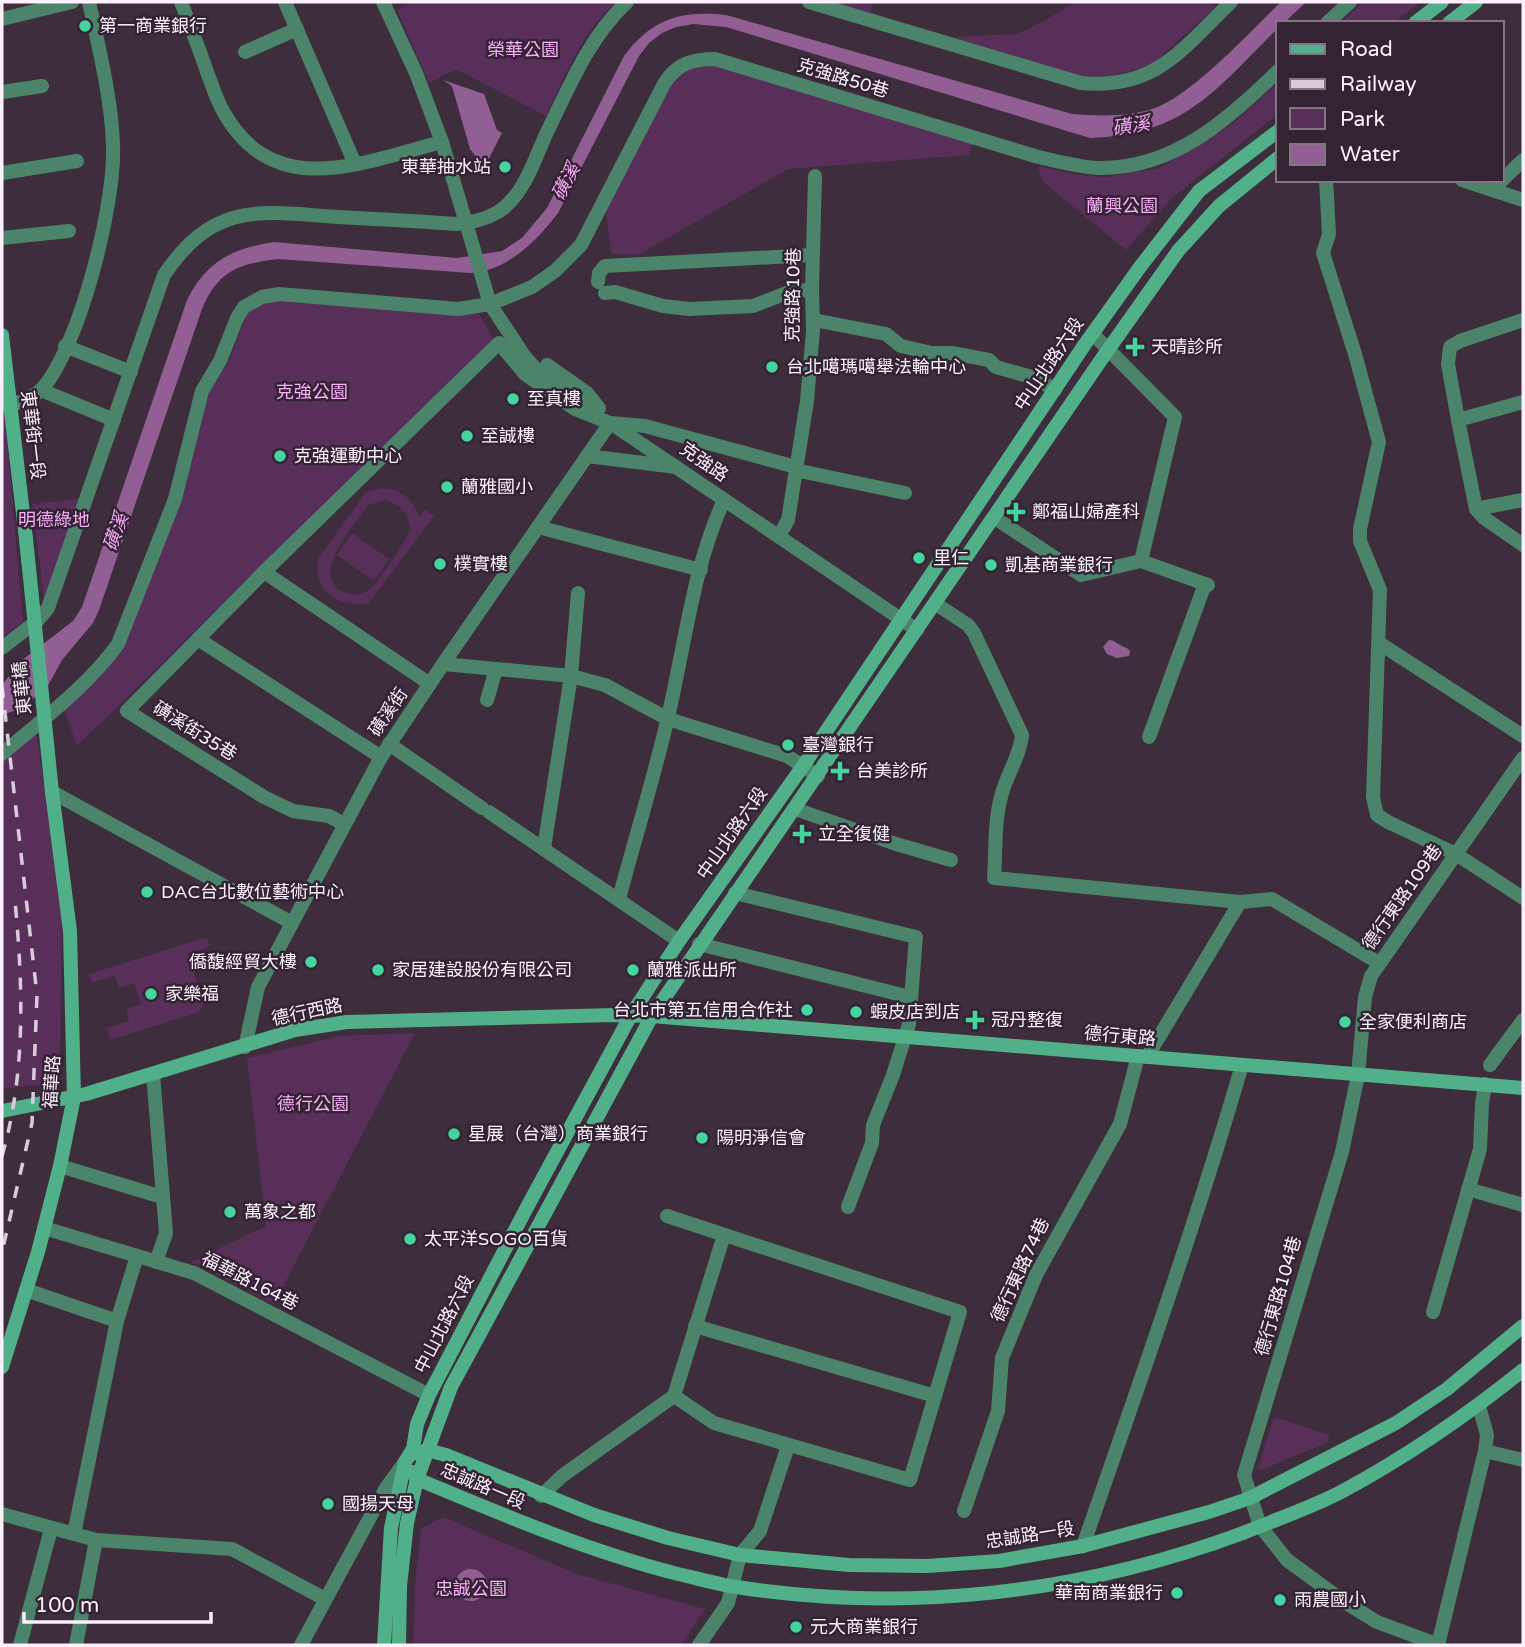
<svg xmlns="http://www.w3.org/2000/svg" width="1525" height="1647" font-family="'Varela Round','Noto Sans TC',sans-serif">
  <rect width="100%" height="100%" fill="#3d2d3d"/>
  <!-- green -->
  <g fill="#572f58" fill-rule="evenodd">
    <path d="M411,2H618C582,29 565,77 546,116L456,69L429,83L397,10Z"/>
    <polygon points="833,2 873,2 870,13"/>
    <polygon points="1076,2 1211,2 1215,7 1152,65 1111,76 1081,77 952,37 1017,34 1042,22"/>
    <polygon points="1363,2 1420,2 1393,23 1341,23"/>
    <polygon points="694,65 713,65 973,141 969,155 788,169 638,255 611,254 606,209 672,81 682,70"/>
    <polygon points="1278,83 1278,114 1173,197 1126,250 1042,181 1038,166 1072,174 1106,177 1159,168 1231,125"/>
    <polygon points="267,300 478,312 494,339 77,746 64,710 119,653 183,497 206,395 227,365 247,314 256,304"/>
    <polygon points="2,379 23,622 2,638"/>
    <path d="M381,488C401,489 413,498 419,517L425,509L434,516L369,603C339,608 312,592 318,559L366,492ZM386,500C402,506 407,513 411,530C402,544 381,580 370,589C364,595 351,596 344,592C307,575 355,525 368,505Z"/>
    <polygon points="80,499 45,607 32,504"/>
    <polygon points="352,533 389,559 374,581 337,555"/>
    <polygon points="36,733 62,899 60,1082 2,1089 2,760"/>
    <polygon points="207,937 210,946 188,954 204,1004 199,1012 110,1040 107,1028 129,1021 126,1009 141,1004 134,983 119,988 115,976 92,983 89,974"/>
    <polygon points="415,1033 274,1304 191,1262 266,1226 247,1058 340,1036"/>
    <polygon points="1274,1417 1329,1435 1328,1442 1262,1470 1258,1468"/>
    <polygon points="443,1517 577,1574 705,1609 681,1645 413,1645 415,1585 421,1529"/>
  </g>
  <!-- water -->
  <g fill="#925f94">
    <path d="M1281,2H1306L1284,23H1278V28C1214,91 1186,134 1090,138L726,27L693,24L676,27L662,33L649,43L639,56L558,213C537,241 507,271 470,273L278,259C238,264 218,271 202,309L99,610L93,623L62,660L46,689L19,709L2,715V685L21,661L73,621L82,607L187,300C207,261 231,249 274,242L457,258L502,251L522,238L547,208L624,56C652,19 680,10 726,15L1072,114C1098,116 1127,117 1152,109C1192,96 1249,32 1281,2Z"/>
    <polygon points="443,80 484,94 497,130 502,133 486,164 477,158 470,149 452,86"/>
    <path d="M1109,640C1115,640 1119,646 1127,648L1130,651L1129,656L1117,658L1107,654L1103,647Z"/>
    <circle cx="471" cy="1585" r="16"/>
  </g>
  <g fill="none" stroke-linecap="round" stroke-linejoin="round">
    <!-- street -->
    <g stroke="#4b846a" stroke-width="14">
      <path d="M181,2C190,25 199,48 207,72C212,84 216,99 223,111C274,203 362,162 442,142"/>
      <polyline points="285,2 355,164"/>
      <polyline points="383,2 416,73 442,142 490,304 525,357 535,368 596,412"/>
      <path d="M809,2L1081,83C1156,90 1182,49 1231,2"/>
      <polyline points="2,19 72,2"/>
      <polyline points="1327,23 1350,2"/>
      <polyline points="245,52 297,29"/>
      <polyline points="2,92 42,86"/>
      <polyline points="2,173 77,161"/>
      <polyline points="1326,180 1329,234 1323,253 1355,354 1379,442 1360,529 1360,541 1380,590 1373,797 1377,815 1388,822 1456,854 1523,898"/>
      <polyline points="1462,180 1523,200"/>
      <polyline points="1492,190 1523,160"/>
      <polyline points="2,238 69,231"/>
      <polyline points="598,282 599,273 605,266 812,255"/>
      <polyline points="605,293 615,292 663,306 689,309 753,306 792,291 812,290"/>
      <polyline points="814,320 886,334 901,346 932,353 952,353 989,360 996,367 1035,378 1055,390"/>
      <polyline points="1093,334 1175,417 1141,561"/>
      <polyline points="65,346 131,372"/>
      <polyline points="547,365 587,393 599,408"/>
      <polyline points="41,390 114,420"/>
      <polyline points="1523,402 1458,420 1476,509 1484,518 1523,545"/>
      <path d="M9,406C21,401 33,398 42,389C80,346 116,201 113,144C111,96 99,49 89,2"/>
      <polyline points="1458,420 1448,364 1450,347 1460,341 1523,320"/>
      <polyline points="612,424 917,630"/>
      <polyline points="587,456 676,467"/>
      <polyline points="795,470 905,493"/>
      <polyline points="1476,509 1523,500"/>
      <polyline points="995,518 1081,575 1141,561"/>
      <polyline points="538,527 701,570"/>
      <polyline points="779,536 788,520 807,401 813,331 812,290 815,176"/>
      <polyline points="1141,561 1208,585"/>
      <polyline points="264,572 430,684"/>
      <path d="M936,604L968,625L974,633L1022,735C1020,757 1006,775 1001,797C994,822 996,852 994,878L1240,902L1272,899L1379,963"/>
      <polyline points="198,639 381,757"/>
      <polyline points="1379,643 1523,736"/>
      <path d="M2,648L38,620L48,608L164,275C214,201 260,211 338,217C378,219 417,221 456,224C469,223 486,219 498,212C525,195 535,157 548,130C570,85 590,36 627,2"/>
      <polyline points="443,664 571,676 605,685 668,719 787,756 818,776"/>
      <polyline points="487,700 496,669"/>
      <polyline points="1149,737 1205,584"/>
      <polyline points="389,744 482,808"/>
      <path d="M2,754C43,719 86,688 118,644L175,499L202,391L220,361L237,318L244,307L262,297L279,294L458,309L490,304L532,287L555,271L581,245L664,84C676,64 692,59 715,59L1035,156C1056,161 1077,167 1099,168C1173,169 1228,120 1278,71"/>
      <polyline points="52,792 292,923"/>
      <polyline points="795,809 896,844 951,860"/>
      <polyline points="489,812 679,941"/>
      <polyline points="344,824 329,816 293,811 264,797 127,711 264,572 499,343 525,374 575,409 610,423 645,426 796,467"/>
      <polyline points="544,848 571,676 578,593"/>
      <polyline points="735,893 916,937 909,1024 893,1075 873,1125 872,1143 848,1207"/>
      <path d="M619,899C635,838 654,778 668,717C685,645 693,567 724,500"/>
      <polyline points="699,944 910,997"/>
      <polyline points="245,1047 258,987 381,757 443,664 610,423"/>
      <polyline points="1147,1057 1240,902"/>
      <polyline points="1490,1065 1523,1020"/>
      <polyline points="153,1074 166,1233 156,1262"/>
      <polyline points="60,1166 162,1197"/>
      <polyline points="1468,1189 1523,1205"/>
      <polyline points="667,1216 960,1312 910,1480 714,1423 674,1396"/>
      <polyline points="44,1228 194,1273 429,1395"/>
      <polyline points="26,1290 117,1321"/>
      <polyline points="1433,1312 1480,1149 1482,1104 1485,1084"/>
      <polyline points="695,1326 935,1396"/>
      <polyline points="1485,1451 1523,1460"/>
      <polyline points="541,1496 562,1476 674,1396 724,1235"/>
      <polyline points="964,1511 998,1411 1002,1358 1036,1275 1120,1124 1138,1056"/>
      <polyline points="2,1514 96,1540 232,1549 325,1599"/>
      <polyline points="74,1534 117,1321 137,1256"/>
      <path d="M1083,1546C1138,1387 1195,1227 1242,1065"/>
      <polyline points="20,1645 51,1529"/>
      <polyline points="76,1645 96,1540"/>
      <polyline points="301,1645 386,1488 405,1462"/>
      <polyline points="699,1645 728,1603 740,1555 760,1531 788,1446"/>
      <polyline points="1438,1645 1485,1451 1487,1435 1479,1406"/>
      <polyline points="1439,1645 1377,1622 1343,1601 1287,1560 1260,1526 1244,1475 1342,1152 1358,1075 1365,997 1371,976 1523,758"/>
    </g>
    <!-- secondary -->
    <g stroke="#51b089" stroke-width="14">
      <polyline points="1415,23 1442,2"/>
      <polyline points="1449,23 1476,2"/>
      <polyline points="2,335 26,539"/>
      <polyline points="2,1111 86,1094 295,1030 347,1022 615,1015 652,1016 1523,1088"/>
      <polyline points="2,1367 38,1252 60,1166 74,1097 70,931 52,792"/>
      <polyline points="418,1454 427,1450 446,1455 594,1515 668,1538 740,1555 849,1565 927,1566 999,1561 1083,1546 1209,1512 1250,1498 1396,1423 1447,1389 1523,1326"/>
      <path d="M412,1472L417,1479C503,1515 588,1551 678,1574C696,1578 713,1583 730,1586C904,1614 1079,1594 1243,1533C1275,1520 1310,1508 1341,1492C1406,1457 1466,1416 1523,1370"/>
      <polyline points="384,1645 391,1528 405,1462 413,1449 417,1424 429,1395 525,1211 631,1015 679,941 803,766 1085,344 1140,267 1199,191 1278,131"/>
      <polyline points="399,1645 400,1586 407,1523 417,1479 451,1387 652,1016 1103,357 1178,251 1219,206 1278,158"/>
    </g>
    <!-- rail -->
    <g stroke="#d8ccd8" stroke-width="3.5" stroke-dasharray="12 12" stroke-linecap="butt">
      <polyline points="2,686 37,995 32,1123 2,1252"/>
      <path d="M2,1156C26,1073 23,986 15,901"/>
    </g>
    <!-- secondary-bridge -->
    <polyline stroke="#51b089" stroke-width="14" points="26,539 52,792"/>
  </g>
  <!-- markers -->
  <g fill="#46d49e" stroke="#332333" stroke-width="2.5">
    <circle cx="85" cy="26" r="7"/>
    <circle cx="505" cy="167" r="7"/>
    <path d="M1131.5 336.5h7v7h7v7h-7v7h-7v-7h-7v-7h7z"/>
    <circle cx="772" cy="367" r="7"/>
    <circle cx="513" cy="399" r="7"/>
    <circle cx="467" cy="436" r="7"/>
    <circle cx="280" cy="456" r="7"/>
    <circle cx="447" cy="487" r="7"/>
    <path d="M1012.5 501.5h7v7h7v7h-7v7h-7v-7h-7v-7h7z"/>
    <circle cx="919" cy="558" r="7"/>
    <circle cx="440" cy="564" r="7"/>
    <circle cx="991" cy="565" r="7"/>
    <circle cx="788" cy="745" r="7"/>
    <path d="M836.5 760.5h7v7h7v7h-7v7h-7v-7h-7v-7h7z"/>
    <path d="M798.5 823.5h7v7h7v7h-7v7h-7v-7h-7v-7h7z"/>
    <circle cx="147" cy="892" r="7"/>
    <circle cx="311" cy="962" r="7"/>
    <circle cx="378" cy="970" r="7"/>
    <circle cx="633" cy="970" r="7"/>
    <circle cx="151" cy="994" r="7"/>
    <circle cx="807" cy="1010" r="7"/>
    <circle cx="856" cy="1012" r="7"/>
    <path d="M971.5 1009.5h7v7h7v7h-7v7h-7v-7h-7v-7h7z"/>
    <circle cx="1345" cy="1022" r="7"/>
    <circle cx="454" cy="1134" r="7"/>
    <circle cx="702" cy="1138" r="7"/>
    <circle cx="230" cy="1212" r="7"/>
    <circle cx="410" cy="1239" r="7"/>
    <circle cx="328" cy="1504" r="7"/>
    <circle cx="1177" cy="1593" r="7"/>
    <circle cx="1280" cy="1600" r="7"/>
    <circle cx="796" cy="1627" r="7"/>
  </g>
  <g text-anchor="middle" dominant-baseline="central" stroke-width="5" stroke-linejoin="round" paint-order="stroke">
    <!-- poi labels -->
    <g font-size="18" fill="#fbf0fb" stroke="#332333" text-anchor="start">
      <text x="99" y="26">第一商業銀行</text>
      <text x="491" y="167" text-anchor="end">東華抽水站</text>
      <text x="1151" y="347">天晴診所</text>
      <text x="786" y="367">台北噶瑪噶舉法輪中心</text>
      <text x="527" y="399">至真樓</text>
      <text x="481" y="436">至誠樓</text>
      <text x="294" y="456">克強運動中心</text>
      <text x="461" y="487">蘭雅國小</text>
      <text x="1032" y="512">鄭福山婦產科</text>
      <text x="933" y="558">里仁</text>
      <text x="454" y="564">樸實樓</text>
      <text x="1005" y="565">凱基商業銀行</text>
      <text x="802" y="745">臺灣銀行</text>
      <text x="856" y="771">台美診所</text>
      <text x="818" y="834">立全復健</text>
      <text x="161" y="892">DAC台北數位藝術中心</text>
      <text x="297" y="962" text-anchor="end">僑馥經貿大樓</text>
      <text x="392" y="970">家居建設股份有限公司</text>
      <text x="647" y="970">蘭雅派出所</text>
      <text x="165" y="994">家樂福</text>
      <text x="793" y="1010" text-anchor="end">台北市第五信用合作社</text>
      <text x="870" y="1012">蝦皮店到店</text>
      <text x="991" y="1020">冠丹整復</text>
      <text x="1359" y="1022">全家便利商店</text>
      <text x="468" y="1134">星展（台灣）商業銀行</text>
      <text x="716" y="1138">陽明淨信會</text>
      <text x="244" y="1212">萬象之都</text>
      <text x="424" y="1239">太平洋SOGO百貨</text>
      <text x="342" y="1504">國揚天母</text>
      <text x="1163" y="1593" text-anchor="end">華南商業銀行</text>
      <text x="1294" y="1600">雨農國小</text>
      <text x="810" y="1627">元大商業銀行</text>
    </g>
    <!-- park labels -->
    <g font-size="18" fill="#fab0fc" stroke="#332333">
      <text x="523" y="50">榮華公園</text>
      <text x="1122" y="206">蘭興公園</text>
      <text x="312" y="392">克強公園</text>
      <text x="54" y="520">明德綠地</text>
      <text x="313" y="1104">德行公園</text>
      <text x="471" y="1589">忠誠公園</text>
    </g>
    <!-- street labels -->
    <g font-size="18" fill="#fbf0fb" stroke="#332333">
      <text transform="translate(843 78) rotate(17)">克強路50巷</text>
      <text transform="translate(793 295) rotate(-89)">克強路10巷</text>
      <text transform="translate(1049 364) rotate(-56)">中山北路六段</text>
      <text transform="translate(33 435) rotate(83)">東華街一段</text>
      <text transform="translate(704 462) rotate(35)">克強路</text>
      <text transform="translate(22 688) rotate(-96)">東華橋</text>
      <text transform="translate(388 712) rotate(-56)">磺溪街</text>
      <text transform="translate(195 731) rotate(32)">磺溪街35巷</text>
      <text transform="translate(732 833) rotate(-55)">中山北路六段</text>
      <text transform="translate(1402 897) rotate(-55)">德行東路109巷</text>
      <text transform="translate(307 1012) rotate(-12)">德行西路</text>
      <text transform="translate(1120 1036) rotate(5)">德行東路</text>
      <text transform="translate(52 1082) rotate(-86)">福華路</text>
      <text transform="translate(1020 1270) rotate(-65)">德行東路74巷</text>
      <text transform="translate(250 1281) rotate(27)">福華路164巷</text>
      <text transform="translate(1278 1296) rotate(-74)">德行東路104巷</text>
      <text transform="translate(444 1324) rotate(-63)">中山北路六段</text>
      <text transform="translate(483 1486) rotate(23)">忠誠路一段</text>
      <text transform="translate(1030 1535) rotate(-9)">忠誠路一段</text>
    </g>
    <!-- water labels -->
    <g font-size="19" font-style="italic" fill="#f6acf8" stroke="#332333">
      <text transform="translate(1131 126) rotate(-9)">磺溪</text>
      <text transform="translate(566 182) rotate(-62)">磺溪</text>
      <text transform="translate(116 532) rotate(-70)">磺溪</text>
    </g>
  </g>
  <!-- border -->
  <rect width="1525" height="1647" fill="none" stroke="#fbf0fb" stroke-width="7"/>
  <!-- legend -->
  <rect x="1276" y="21" width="228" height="161" fill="#332333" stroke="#837583" stroke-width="2"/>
  <rect x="1290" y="44" width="35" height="10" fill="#51b089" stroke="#837583" stroke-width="2"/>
  <text x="1340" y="56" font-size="21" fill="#fbf0fb">Road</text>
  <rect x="1290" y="79" width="35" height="10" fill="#d8ccd8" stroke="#837583" stroke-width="2"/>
  <text x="1340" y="91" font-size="21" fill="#fbf0fb">Railway</text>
  <rect x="1290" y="108" width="35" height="21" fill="#572f58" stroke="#837583" stroke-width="2"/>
  <text x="1340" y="126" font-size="21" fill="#fbf0fb">Park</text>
  <rect x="1290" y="144" width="35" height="21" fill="#925f94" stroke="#837583" stroke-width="2"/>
  <text x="1340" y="161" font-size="21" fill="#fbf0fb">Water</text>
  <!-- scale -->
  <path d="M24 1612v10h187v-10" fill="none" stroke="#fbf0fb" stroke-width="3.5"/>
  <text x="35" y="1612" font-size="21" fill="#fbf0fb" stroke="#332333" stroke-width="5" paint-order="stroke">100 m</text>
</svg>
